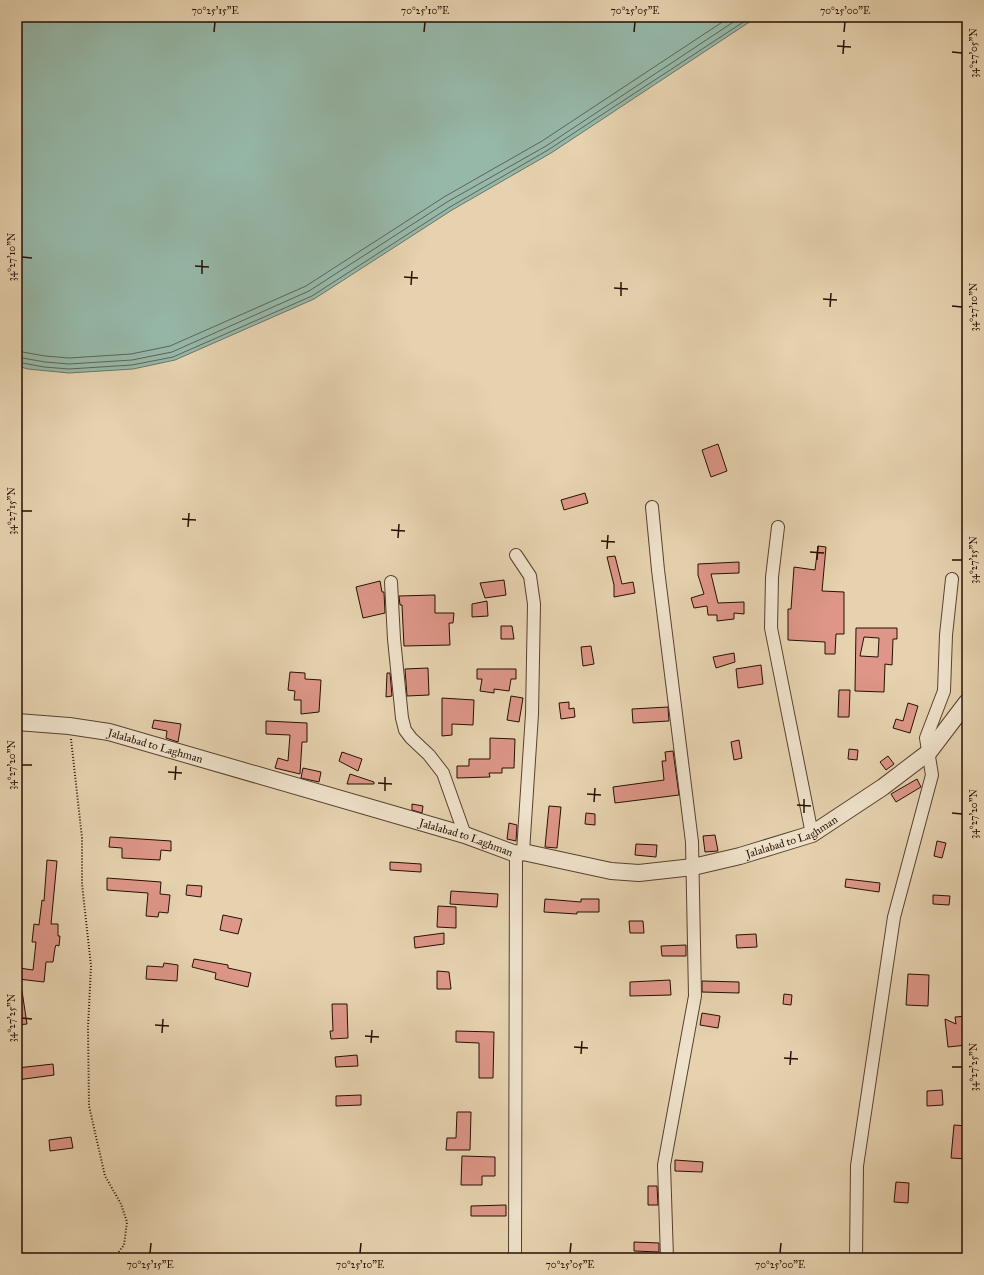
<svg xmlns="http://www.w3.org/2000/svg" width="984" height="1275" font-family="'IM FELL Great Primer',serif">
  <rect width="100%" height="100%" fill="#e6d2af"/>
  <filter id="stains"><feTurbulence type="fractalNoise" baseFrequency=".005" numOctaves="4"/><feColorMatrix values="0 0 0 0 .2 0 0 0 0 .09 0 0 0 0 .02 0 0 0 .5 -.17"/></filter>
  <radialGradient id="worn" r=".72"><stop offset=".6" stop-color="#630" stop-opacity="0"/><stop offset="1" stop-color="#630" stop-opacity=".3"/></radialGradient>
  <!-- water -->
  <polygon fill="#96b8a9" stroke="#6a7466" points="17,17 757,17 551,153 452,210 314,299 175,360 133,369 69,373 28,369 17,366"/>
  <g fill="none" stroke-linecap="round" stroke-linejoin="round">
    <!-- shore -->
    <g stroke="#5e6456" stroke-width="1">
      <polyline points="17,351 45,356 69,358 131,354 170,346 306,286 444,197 542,141 730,17"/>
      <polyline points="17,357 45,362 69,364 132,360 172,352 309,291 447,202 546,146 741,17"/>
      <polyline points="17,362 44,367 69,369 132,365 173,357 312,296 450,207 548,150 751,17"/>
    </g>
  </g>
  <!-- building -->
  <g fill="#dd9687" stroke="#270f02" fill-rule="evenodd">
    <polygon points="718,444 727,471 711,477 702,450"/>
    <polygon points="585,493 588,503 564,510 561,500"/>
    <polygon points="818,546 826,547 822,591 844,592 844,634 836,634 835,654 825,654 825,642 788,640 788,609 791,609 794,567 815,570"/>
    <polygon points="615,556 622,584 633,582 635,593 614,597 614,585 607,557"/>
    <polygon points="739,562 739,573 711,574 718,603 744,602 744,614 734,613 734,619 717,621 717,615 708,615 707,606 694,608 691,598 704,594 698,575 698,564"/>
    <polygon points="504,580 506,595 485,598 480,583"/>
    <polygon points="380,581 382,592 384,592 385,613 363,618 356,587"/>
    <polygon points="435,595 435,613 454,613 453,623 449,623 450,645 404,646 402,605 400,605 399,596"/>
    <polygon points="487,601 488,616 472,617 472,604"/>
    <polygon points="501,626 512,626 514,639 501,639"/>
    <path d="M856,628H897V639H893L892,665L885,664L884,692L855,691ZM864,637L879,638L878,657L860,656Z"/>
    <polygon points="591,646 594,664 583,666 581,647"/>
    <polygon points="734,653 735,662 716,668 713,657"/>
    <polygon points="761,665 763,684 738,688 736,669"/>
    <polygon points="428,668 429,695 407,696 405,669"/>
    <polygon points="477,669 516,669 516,679 511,679 509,691 494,689 494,693 480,691 482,679 477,679"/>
    <polygon points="290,672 305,673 305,679 321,680 319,712 301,714 301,700 294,700 295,691 288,690"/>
    <polygon points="387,673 390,673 392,696 386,697"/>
    <polygon points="839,690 850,690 849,717 838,717"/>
    <polygon points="511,696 523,698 519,722 507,720"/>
    <polygon points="442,698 474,700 473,725 452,724 452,735 442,736"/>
    <polygon points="569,702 569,709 574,708 575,717 561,719 559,703"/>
    <polygon points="908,703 918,706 910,733 893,728 896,719 903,721"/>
    <polygon points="668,707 669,721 633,723 632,709"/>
    <polygon points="154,720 181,724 178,742 166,738 167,731 152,728"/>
    <polygon points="266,721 307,723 307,742 302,742 300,774 275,768 278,758 288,761 290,735 266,734"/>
    <polygon points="490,738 515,739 514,768 502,768 502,773 489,773 490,777 457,778 457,766 469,766 469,759 490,759"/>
    <polygon points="739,740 742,758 734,760 731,742"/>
    <polygon points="849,749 858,750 857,760 848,759"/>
    <polygon points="673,751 679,795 615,803 613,787 664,780 662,761 666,761 665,752"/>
    <polygon points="342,752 362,759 358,771 339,761"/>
    <polygon points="888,756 894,764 886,770 880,762"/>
    <polygon points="303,768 321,772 319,782 301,778"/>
    <polygon points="350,774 374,782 374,784 347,784"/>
    <polygon points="917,779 921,787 896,802 891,794"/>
    <polygon points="412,804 423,806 422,813 412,810"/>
    <polygon points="549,806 561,807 557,848 545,847"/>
    <polygon points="586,813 595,814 595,825 585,824"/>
    <polygon points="509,823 517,825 516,841 507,839"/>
    <polygon points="715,835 718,851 705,852 703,836"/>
    <polygon points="110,837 171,841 171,851 161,850 160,860 122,858 122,848 109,847"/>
    <polygon points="937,841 946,843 942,858 934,856"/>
    <polygon points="636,844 657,845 656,857 635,855"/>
    <polygon points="47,860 57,861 51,924 58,924 58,936 60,936 59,946 56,945 55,948 53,962 46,962 44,982 18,979 19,968 33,970 36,942 32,942 34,924 39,925 42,900 44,901"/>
    <polygon points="390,862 421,864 421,872 390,870"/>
    <polygon points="107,878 161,882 160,894 170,895 168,913 159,912 158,917 146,916 148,893 107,890"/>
    <polygon points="846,879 880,883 879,892 845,887"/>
    <polygon points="187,885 202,886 201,897 186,895"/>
    <polygon points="451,891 498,894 497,907 450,904"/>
    <polygon points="933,895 950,896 949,905 933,904"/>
    <polygon points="545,899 581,902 581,899 599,899 599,912 577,912 577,914 544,912"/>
    <polygon points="438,906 456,907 456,928 437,927"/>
    <polygon points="223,915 242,919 238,934 220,930"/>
    <polygon points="629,921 643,921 644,933 630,933"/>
    <polygon points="444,933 444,944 415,948 414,937"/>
    <polygon points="756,934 757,947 737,948 736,935"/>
    <polygon points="686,945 686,956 662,956 661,946"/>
    <polygon points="194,959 228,965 228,968 251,973 248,987 215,979 216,973 192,967"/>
    <polygon points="164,963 178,965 177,981 146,979 147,966 163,967"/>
    <polygon points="437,971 449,972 451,989 437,989"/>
    <polygon points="908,974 929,975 928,1006 906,1005"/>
    <polygon points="670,980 671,995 630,996 630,982"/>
    <polygon points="702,981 739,982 739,993 702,992"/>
    <polygon points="22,991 27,1024 17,1025 17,992"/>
    <polygon points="784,994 792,995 791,1005 783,1004"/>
    <polygon points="332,1004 347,1004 348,1038 331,1039 330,1031 333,1031"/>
    <polygon points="702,1013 720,1016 718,1028 700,1025"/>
    <polygon points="967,1016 967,1045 948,1047 945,1019 956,1024 955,1017"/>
    <polygon points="456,1031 494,1032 493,1078 479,1078 479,1043 456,1042"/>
    <polygon points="357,1055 358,1066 336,1067 335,1057"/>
    <polygon points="53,1064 54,1075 17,1080 17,1068"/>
    <polygon points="942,1090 943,1105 927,1106 927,1091"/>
    <polygon points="361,1095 361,1105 336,1106 336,1096"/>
    <polygon points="457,1112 471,1112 470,1150 446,1150 447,1138 456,1138"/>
    <polygon points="954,1125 967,1126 967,1159 951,1158"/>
    <polygon points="71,1137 73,1148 50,1151 49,1140"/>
    <polygon points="462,1156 495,1157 495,1176 482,1176 482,1185 461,1185"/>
    <polygon points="675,1160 703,1162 702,1172 675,1171"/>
    <polygon points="896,1182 909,1183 908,1203 894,1202"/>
    <polygon points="648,1186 657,1186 658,1205 648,1205"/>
    <polygon points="506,1205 506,1216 471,1216 471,1206"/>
    <polygon points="634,1242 659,1243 659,1252 634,1251"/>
  </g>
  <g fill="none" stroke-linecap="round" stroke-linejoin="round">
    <defs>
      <g id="minor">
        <polyline points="652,507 658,570 692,842 695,996 664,1165 667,1258"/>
        <polyline points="778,527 772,577 771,628 812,834"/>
        <polyline points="516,555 530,576 534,604 532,714 523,852"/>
        <polyline points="391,582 394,639 402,718 405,730 411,738 429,755 443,773 465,835"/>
        <polyline points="515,1258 516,854"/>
        <polyline points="856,1258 857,1166 894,917 932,775 926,738 944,691 946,635 952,579"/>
      </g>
      <g id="tertiary">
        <path id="s1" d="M17,722L69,726L109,732L465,835L516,854L523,852L611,871L639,873L693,867L740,856L812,834L883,787L929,752L967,702"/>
      </g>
    </defs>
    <!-- minor casing -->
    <use href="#minor" stroke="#57402d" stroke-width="14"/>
    <!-- tertiary casing -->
    <use href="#tertiary" stroke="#57402d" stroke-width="18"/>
    <!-- path -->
    <polyline stroke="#270f02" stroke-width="2" stroke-dasharray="1 2" stroke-linecap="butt" points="71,739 82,838 82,884 91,966 88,1027 89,1106 105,1176 121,1204 127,1222 124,1245 114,1258"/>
    <!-- minor -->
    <use href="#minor" stroke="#efe2cb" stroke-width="12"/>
    <!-- tertiary -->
    <use href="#tertiary" stroke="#efe2cb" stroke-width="16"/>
  </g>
  <!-- ticks -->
  <path fill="none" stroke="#270f02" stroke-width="1.5" d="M214,32L215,22M424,32L425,22M634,32L635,22M844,32L845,22M837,46L851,47M952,52L962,53M843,54L844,40M22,257L32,258M195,266L209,267M202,274V260M404,277L418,278M411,285L412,271M614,288L628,289M621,296V282M823,299L837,300M952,306L962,307M830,307L831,293M22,511H32M182,519L196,520M188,527L189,513M391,530L405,531M398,538L399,524M601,541L615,542M607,549L608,535M810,552L824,553M817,560L818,546M952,560H962M22,765H32M168,772L182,773M175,780L176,766M378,783L392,784M385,791V777M587,794L601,795M594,802L595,788M797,805L811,806M804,813V799M952,813L962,814M22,1018L32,1019M155,1025L169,1026M162,1033L163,1019M365,1036L379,1037M371,1043L372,1030M574,1047L588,1048M581,1054L582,1041M784,1058L798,1059M790,1065L791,1051M952,1067H962M150,1253L151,1243M360,1253L361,1243M570,1253L571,1243M780,1253L781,1243"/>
  <g text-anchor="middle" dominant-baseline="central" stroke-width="3" stroke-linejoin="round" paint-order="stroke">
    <!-- street labels -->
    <g font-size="11" fill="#270f02" stroke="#efe2cb">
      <text stroke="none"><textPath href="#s1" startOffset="141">Jalalabad to Laghman</textPath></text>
      <text stroke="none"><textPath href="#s1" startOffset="801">Jalalabad to Laghman</textPath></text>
      <text stroke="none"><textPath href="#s1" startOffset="465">Jalalabad to Laghman</textPath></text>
    </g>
  </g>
  <!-- margin -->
  <rect width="984" height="1275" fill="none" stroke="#e6d2af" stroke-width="44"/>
  <rect x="22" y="22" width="940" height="1231" fill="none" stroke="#270f02" stroke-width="1.5"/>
  <g font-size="10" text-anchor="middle" fill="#270f02">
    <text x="215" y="14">70°25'15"E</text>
    <text x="425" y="14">70°25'10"E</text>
    <text x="635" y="14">70°25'05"E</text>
    <text x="845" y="14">70°25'00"E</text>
    <text transform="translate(973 53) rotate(-90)" y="4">34°27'05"N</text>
    <text transform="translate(11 257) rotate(-90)" y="4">34°27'10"N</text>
    <text transform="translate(973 307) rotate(-90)" y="4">34°27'10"N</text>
    <text transform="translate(11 511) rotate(-90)" y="4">34°27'15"N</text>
    <text transform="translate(973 560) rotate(-90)" y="4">34°27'15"N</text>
    <text transform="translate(11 765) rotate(-90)" y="4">34°27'20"N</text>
    <text transform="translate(973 814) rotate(-90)" y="4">34°27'20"N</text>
    <text transform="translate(11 1018) rotate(-90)" y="4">34°27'25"N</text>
    <text transform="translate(973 1067) rotate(-90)" y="4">34°27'25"N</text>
    <text x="150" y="1268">70°25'15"E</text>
    <text x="360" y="1268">70°25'10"E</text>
    <text x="570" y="1268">70°25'05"E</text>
    <text x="780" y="1268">70°25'00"E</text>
  </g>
  <rect width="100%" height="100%" filter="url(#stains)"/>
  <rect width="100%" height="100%" fill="url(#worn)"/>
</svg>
